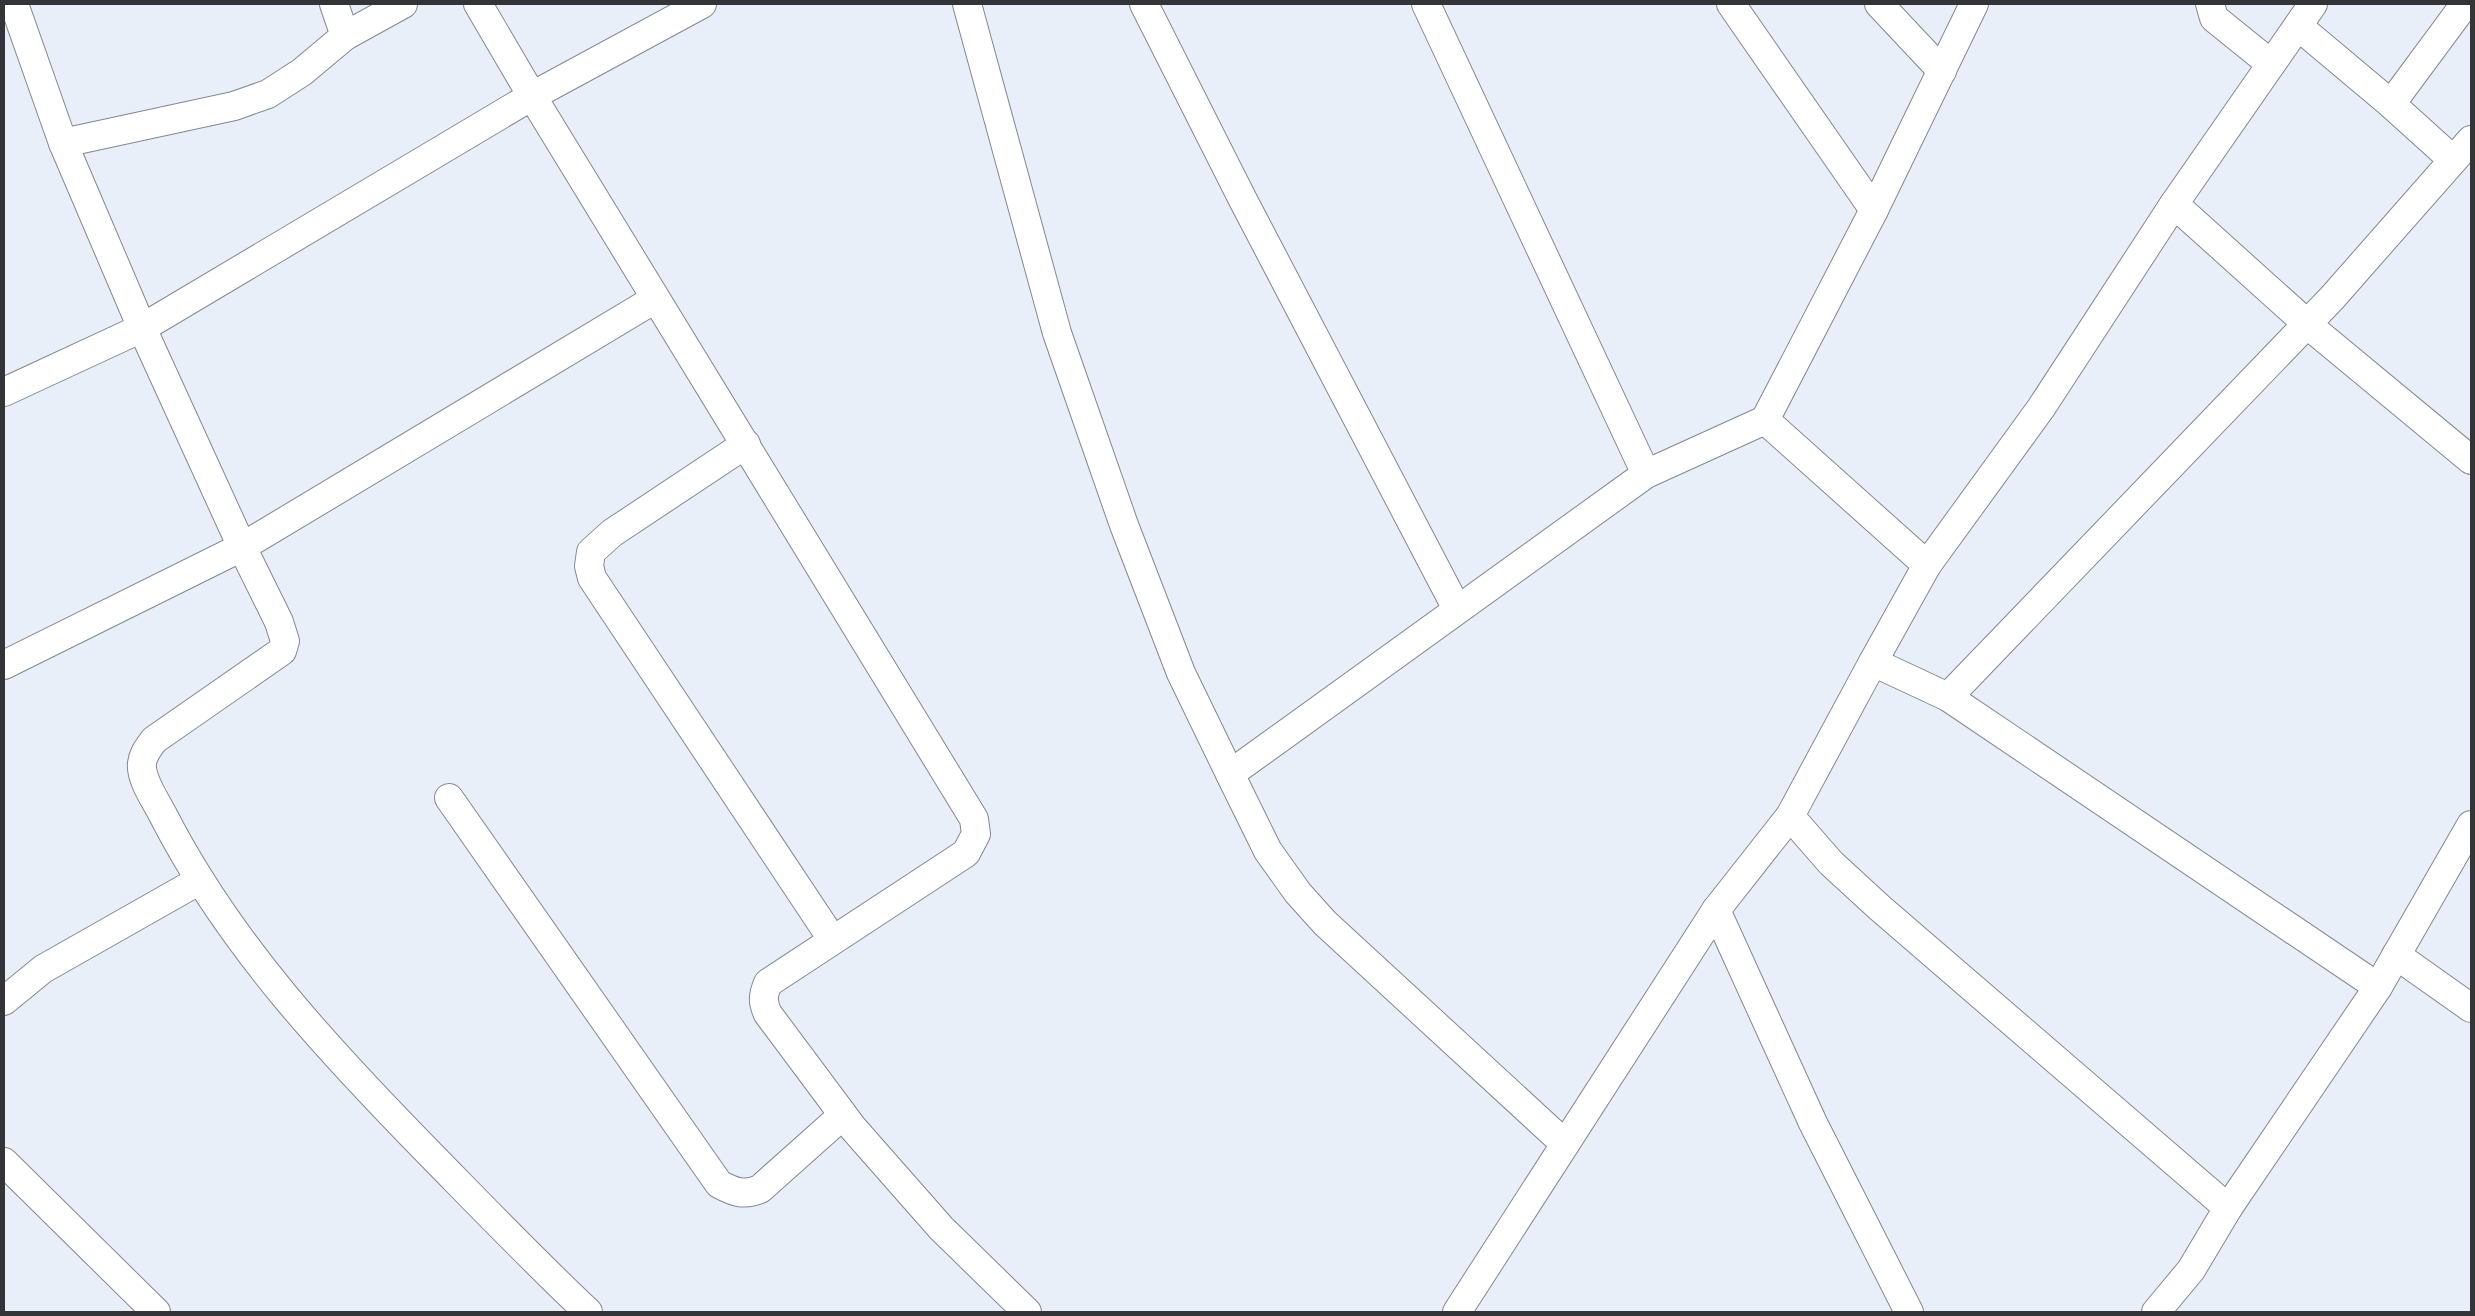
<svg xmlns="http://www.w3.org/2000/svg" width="2475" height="1316" font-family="'Roboto Condensed',sans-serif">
  <rect width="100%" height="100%" fill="#e9eff8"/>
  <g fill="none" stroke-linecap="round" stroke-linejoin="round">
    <defs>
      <g id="minor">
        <polyline points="334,4 345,36"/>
        <path d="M478,4L532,96L142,328L242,547L279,622L285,641L282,651L154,740C149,747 143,754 142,763C140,779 156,801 163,815C230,946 331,1053 433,1157C484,1209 535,1262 588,1312"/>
        <path d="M702,4L532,96L974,819L976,834L966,853L768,983C763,995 762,1002 768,1014L853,1128L941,1228L1027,1312"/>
        <polyline points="967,4 1057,333 1124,525 1181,673 1230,774"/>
        <polyline points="1144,4 1243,200 1457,609"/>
        <polyline points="1426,4 1646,474"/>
        <polyline points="1731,4 1874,210"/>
        <polyline points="1879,4 1942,71"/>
        <polyline points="2210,4 2214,18 2271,64"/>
        <polyline points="2298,26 2391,104 2453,160"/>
        <polyline points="2391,104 2465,4"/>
        <polyline points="63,143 234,106 268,94 302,72 345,36 403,4"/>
        <polyline points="2174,204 2314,330 2471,460"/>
        <polyline points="4,392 142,328 63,143 14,4"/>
        <polyline points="1765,420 1927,565 1873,662"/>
        <polyline points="746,444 612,533 591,552 589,566 592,578 832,939"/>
        <polyline points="1927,565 2041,408 2174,204 2313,4"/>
        <polyline points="4,665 242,547 655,299"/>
        <polyline points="1948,697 2332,298 2471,140"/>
        <path d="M449,798L719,1184C734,1192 744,1196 760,1189L843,1115"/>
        <polyline points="1790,816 1831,863 1880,908 2228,1208"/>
        <polyline points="1716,910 1813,1123 1909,1312"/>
        <polyline points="2396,955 2471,1008"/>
        <polyline points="4,1001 43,969 200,880"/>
        <polyline points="1565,1144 1325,923 1298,893 1268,851 1230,774 1646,474 1765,420 1874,210 1974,4"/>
        <polyline points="4,1162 156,1312"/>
        <polyline points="1457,1312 1716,910 1790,816 1873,662 1948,697 2378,987"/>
        <polyline points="2156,1312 2191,1270 2228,1208 2378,987 2471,825"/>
      </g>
    </defs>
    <!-- minor casing -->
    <use href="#minor" stroke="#838890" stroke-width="30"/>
    <!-- minor -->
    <use href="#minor" stroke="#fff" stroke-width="28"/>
  </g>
  <!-- border -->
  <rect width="2475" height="1316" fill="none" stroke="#323437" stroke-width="10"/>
</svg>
